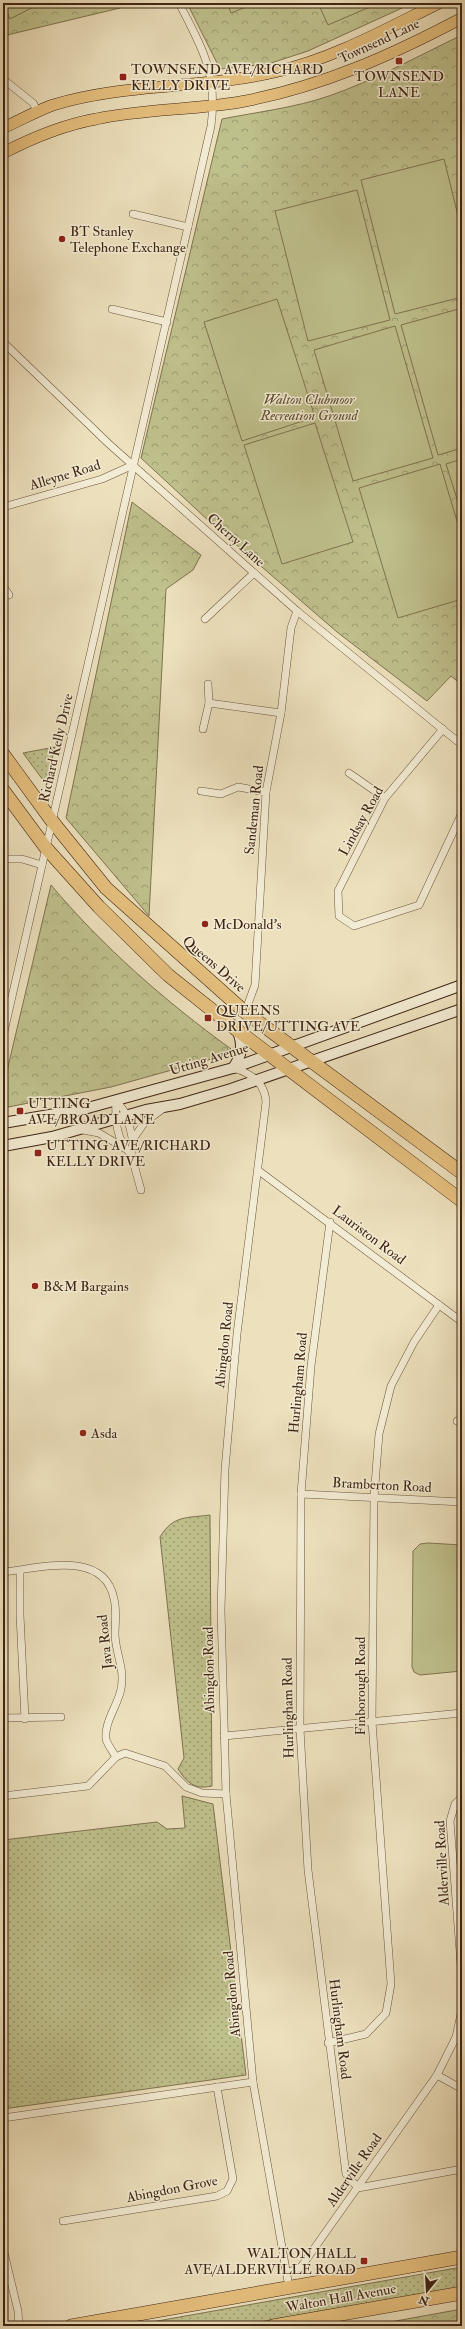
<svg xmlns="http://www.w3.org/2000/svg" width="465" height="2329" font-family="'IM FELL Double Pica',serif">
  <defs>
    <pattern id="grass-dots" width="8" height="8" patternUnits="userSpaceOnUse"><rect width="8" height="8" fill="#bfc18d"/><path d="M2 2h.1M6 6h.1" fill="none" stroke="#9d9d72" stroke-width="1.8" stroke-linecap="round"/></pattern>
    <pattern id="forest-crowns" width="20" height="18" patternUnits="userSpaceOnUse"><rect width="20" height="18" fill="#bfc18d"/><path d="M2 6a3 3 0 1 1 6 0M12 15a3 3 0 1 1 6 0" fill="none" stroke="#9d9d72"/></pattern>
  </defs>
  <rect width="100%" height="100%" fill="#ede1bd"/>
  <filter id="stains"><feTurbulence type="fractalNoise" baseFrequency=".005" numOctaves="4"/><feColorMatrix values="0 0 0 0 .2 0 0 0 0 .09 0 0 0 0 .02 0 0 0 .5 -.17"/></filter>
  <radialGradient id="worn" r=".72"><stop offset=".6" stop-color="#630" stop-opacity="0"/><stop offset="1" stop-color="#630" stop-opacity=".3"/></radialGradient>
  <!-- grass -->
  <g fill="url(#grass-dots)" stroke="#7f7350">
    <polygon points="55,747 46,784 23,753"/>
    <path d="M210,1515L212,1786C195,1790 187,1783 178,1769L184,1758L160,1537C173,1515 187,1518 210,1515Z"/>
    <polygon points="182,1796 213,1804 246,2075 3,2109 3,1840 157,1822 167,1829 185,1828"/>
    <polygon points="462,2267 462,2287 236,2326 129,2326"/>
  </g>
  <!-- forest -->
  <g fill="url(#forest-crowns)" stroke="#7f7350">
    <polygon points="3,3 117,3 120,8 3,36"/>
    <polygon points="187,3 413,3 308,51 268,64 220,69"/>
    <path d="M462,35V685L451,676L427,701L337,632L210,522L141,458L222,119C257,112 294,108 329,96C375,80 418,56 462,35Z"/>
    <polygon points="132,502 201,555 193,570 166,589 149,916 66,818"/>
    <path d="M51,885C103,947 165,1001 231,1049L229,1054L111,1087L3,1108V1088Z"/>
    <polygon points="462,2309 462,2326 368,2326"/>
  </g>
  <!-- garden -->
  <g fill="#bfc18d" stroke="#7f7350">
    <polygon points="3,3 41,3 10,19"/>
    <polygon points="227,3 256,3 231,13"/>
    <polygon points="318,3 379,3 328,25"/>
    <polygon points="444,159 462,232 462,297 395,314 361,180"/>
    <polygon points="357,190 390,320 308,341 275,211"/>
    <polygon points="277,299 315,417 242,441 204,322"/>
    <polygon points="462,308 462,448 438,455 401,325"/>
    <polygon points="395,326 433,458 353,481 314,350"/>
    <polygon points="315,423 353,542 282,564 244,445"/>
    <polygon points="462,459 462,515 446,464"/>
    <polygon points="440,464 462,538 462,599 398,618 359,488"/>
    <polygon points="428,1543 462,1545 462,1671 420,1675 414,1672 412,1667 413,1551 420,1544"/>
  </g>
  <g fill="none" stroke-linecap="round" stroke-linejoin="round">
    <defs>
      <g id="street">
        <polyline points="3,79 33,103 38,112"/>
        <polyline points="133,214 188,227"/>
        <polyline points="112,309 167,322"/>
        <polyline points="3,342 109,444 297,611 462,745"/>
        <polyline points="3,507 102,479 133,465"/>
        <polyline points="3,586 9,595"/>
        <polyline points="205,619 254,573"/>
        <polyline points="208,684 209,703"/>
        <polyline points="203,729 209,703 281,713"/>
        <polyline points="443,729 385,798 338,891 339,916 354,926 419,905 462,813"/>
        <polyline points="349,773 385,798"/>
        <polyline points="201,791 221,794 238,787 266,792"/>
        <polyline points="3,859 22,859 42,865"/>
        <polyline points="245,1012 255,985 266,792 281,713 291,628 297,611"/>
        <path d="M3,1036L211,126C218,73 202,48 179,3"/>
        <path d="M233,1068C251,1073 265,1083 266,1102L237,1334L225,1469L221,1610L226,1794L253,2082L289,2287"/>
        <polyline points="116,1100 127,1115 133,1142 131,1154 141,1190"/>
        <path d="M116,1100C115,1119 116,1141 131,1154"/>
        <polyline points="83,1130 99,1133 124,1148"/>
        <polyline points="133,1139 145,1122 164,1108"/>
        <polyline points="259,1171 462,1322"/>
        <polyline points="330,1222 311,1366 301,1494 300,1729 308,1870 346,2174 358,2188 462,2169"/>
        <polyline points="457,1421 462,1423"/>
        <polyline points="301,1494 462,1502"/>
        <polyline points="20,1571 20,1615 25,1719"/>
        <path d="M3,1572C37,1569 104,1548 114,1599C117,1610 115,1624 115,1635C116,1655 125,1669 121,1689C118,1705 104,1722 106,1739C107,1744 113,1752 116,1757"/>
        <polyline points="3,1718 61,1717"/>
        <polyline points="224,1736 462,1713"/>
        <polyline points="3,1796 88,1786 116,1757 125,1753 165,1766 186,1787 202,1793 226,1794"/>
        <polyline points="462,1797 455,1804 450,1821 462,1978"/>
        <polyline points="328,2043 366,2034 386,2013 391,1984 372,1722 374,1497 379,1434 391,1386 414,1342 439,1305"/>
        <polyline points="437,2075 462,2089"/>
        <polyline points="3,2118 253,2082"/>
        <polyline points="63,2221 217,2196 227,2191 233,2179 217,2087"/>
        <polyline points="3,2248 18,2311 19,2326"/>
        <polyline points="287,2273 301,2267 437,2075 456,2037 462,2009"/>
      </g>
      <g id="secondary">
        <path d="M233,1068C242,1056 244,1044 237,1030"/>
        <polyline points="3,1123 84,1109 233,1068 462,985"/>
        <polyline points="3,1146 52,1137 146,1110 180,1104 231,1089 462,1009"/>
      </g>
      <g id="primary">
        <path d="M3,128C19,121 36,111 53,105C125,83 202,89 275,72C333,59 386,29 439,3"/>
        <path d="M3,153C32,138 63,125 96,119C143,109 192,110 240,102C321,87 390,56 462,18"/>
      </g>
      <g id="highway">
        <polyline points="3,754 52,821 106,888 245,1012 462,1173"/>
        <polyline points="3,790 46,848 99,907 168,975 237,1030 462,1201"/>
        <polyline points="71,2326 462,2257"/>
        <polyline points="273,2326 462,2293"/>
      </g>
    </defs>
    <!-- street casing -->
    <use href="#street" stroke="#6a543e" stroke-width="8"/>
    <!-- secondary casing -->
    <use href="#secondary" stroke="#3f2514" stroke-width="12"/>
    <!-- primary casing -->
    <use href="#primary" stroke="#3f2514" stroke-width="12"/>
    <!-- highway casing -->
    <use href="#highway" stroke="#3f2514" stroke-width="14"/>
    <!-- street -->
    <use href="#street" stroke="#f3ecd4" stroke-width="7"/>
    <!-- secondary -->
    <use href="#secondary" stroke="#f3ecd4" stroke-width="10"/>
    <!-- primary -->
    <use href="#primary" stroke="#e6c07e" stroke-width="11"/>
    <!-- highway -->
    <use href="#highway" stroke="#e6c07e" stroke-width="13"/>
  </g>
  <!-- markers -->
  <g fill="#8f2418" stroke="#f3ecd4" stroke-width="1.5">
    <rect x="395" y="57" width="8" height="8" rx="2"/>
    <rect x="119" y="73" width="8" height="8" rx="2"/>
    <circle cx="62" cy="239" r="4"/>
    <circle cx="205" cy="924" r="4"/>
    <rect x="204" y="1014" width="8" height="8" rx="2"/>
    <rect x="16" y="1107" width="8" height="8" rx="2"/>
    <rect x="34" y="1149" width="8" height="8" rx="2"/>
    <circle cx="35" cy="1286" r="4"/>
    <circle cx="83" cy="1433" r="4"/>
    <rect x="360" y="2257" width="8" height="8" rx="2"/>
  </g>
  <g text-anchor="middle" dominant-baseline="central" stroke-width="3" stroke-linejoin="round" paint-order="stroke">
    <!-- street labels -->
    <g font-size="14" fill="#3f2514" stroke="#f3ecd4">
      <text transform="translate(379 41) rotate(-25)">Townsend Lane</text>
      <text transform="translate(65 475) rotate(-17)">Alleyne Road</text>
      <text transform="translate(236 540) rotate(42)">Cherry Lane</text>
      <text transform="translate(56 748) rotate(-77)">Richard Kelly Drive</text>
      <text transform="translate(254 810) rotate(-84)">Sandeman Road</text>
      <text transform="translate(361 821) rotate(-61)">Lindsay Road</text>
      <text transform="translate(214 964) rotate(41)">Queens Drive</text>
      <text transform="translate(209 1059) rotate(-17)">Utting Avenue</text>
      <text transform="translate(369 1235) rotate(37)">Lauriston Road</text>
      <text transform="translate(224 1345) rotate(-84)">Abingdon Road</text>
      <text transform="translate(298 1383) rotate(-85)">Hurlingham Road</text>
      <text transform="translate(382 1485) rotate(3)">Bramberton Road</text>
      <text transform="translate(105 1642) rotate(-96)">Java Road</text>
      <text transform="translate(209 1670) rotate(-91)">Abingdon Road</text>
      <text transform="translate(360 1686) rotate(-90)">Finborough Road</text>
      <text transform="translate(288 1708) rotate(-91)">Hurlingham Road</text>
      <text transform="translate(442 1863) rotate(-93)">Alderville Road</text>
      <text transform="translate(232 1994) rotate(-95)">Abingdon Road</text>
      <text transform="translate(340 2029) rotate(83)">Hurlingham Road</text>
      <text transform="translate(354 2170) rotate(-55)">Alderville Road</text>
      <text transform="translate(172 2189) rotate(-11)">Abingdon Grove</text>
      <text transform="translate(341 2298) rotate(-10)">Walton Hall Avenue</text>
    </g>
    <!-- poi labels -->
    <g font-size="14" fill="#3f2514" stroke="#f3ecd4" text-anchor="start">
      <text x="131" y="69">TOWNSEND AVE/RICHARD<tspan x="131" dy="16">KELLY DRIVE</tspan></text>
      <text x="399" y="76" text-anchor="middle">TOWNSEND<tspan x="399" dy="16">LANE</tspan></text>
      <text x="70" y="231">BT Stanley<tspan x="70" dy="16">Telephone Exchange</tspan></text>
      <text x="213" y="924">McDonald's</text>
      <text x="216" y="1010">QUEENS<tspan x="216" dy="16">DRIVE/UTTING AVE</tspan></text>
      <text x="28" y="1103">UTTING<tspan x="28" dy="16">AVE/BROAD LANE</tspan></text>
      <text x="46" y="1145">UTTING AVE/RICHARD<tspan x="46" dy="16">KELLY DRIVE</tspan></text>
      <text x="43" y="1286">B&amp;M Bargains</text>
      <text x="91" y="1433">Asda</text>
      <text x="356" y="2253" text-anchor="end">WALTON HALL<tspan x="356" dy="16">AVE/ALDERVILLE ROAD</tspan></text>
    </g>
    <!-- park labels -->
    <g font-size="14" font-style="italic" fill="#5f4c32" stroke="#f3ecd4">
      <text x="309" y="399">Walton Clubmoor<tspan x="309" dy="16">Recreation Ground</tspan></text>
    </g>
  </g>
  <!-- margin -->
  <rect width="465" height="2329" fill="none" stroke="#ede1bd" stroke-width="16"/>
  <rect x="4" y="4" width="457" height="2321" fill="none" stroke="#3f2514" stroke-width="2"/>
  <rect x="8" y="8" width="449" height="2313" fill="none" stroke="#3f2514"/>
  <!-- north arrow -->
  <g transform="translate(427 2291) rotate(198)" stroke="#f3ecd4" stroke-width="3" paint-order="stroke">
  <path d="M0-3L7 15L0 10L-7 15Z" fill="#3f2514"/>
  <text y="-6" font-size="11" font-weight="bold" text-anchor="middle" fill="#3f2514">N</text>
  </g>
  <rect width="100%" height="100%" filter="url(#stains)"/>
  <rect width="100%" height="100%" fill="url(#worn)"/>
</svg>
